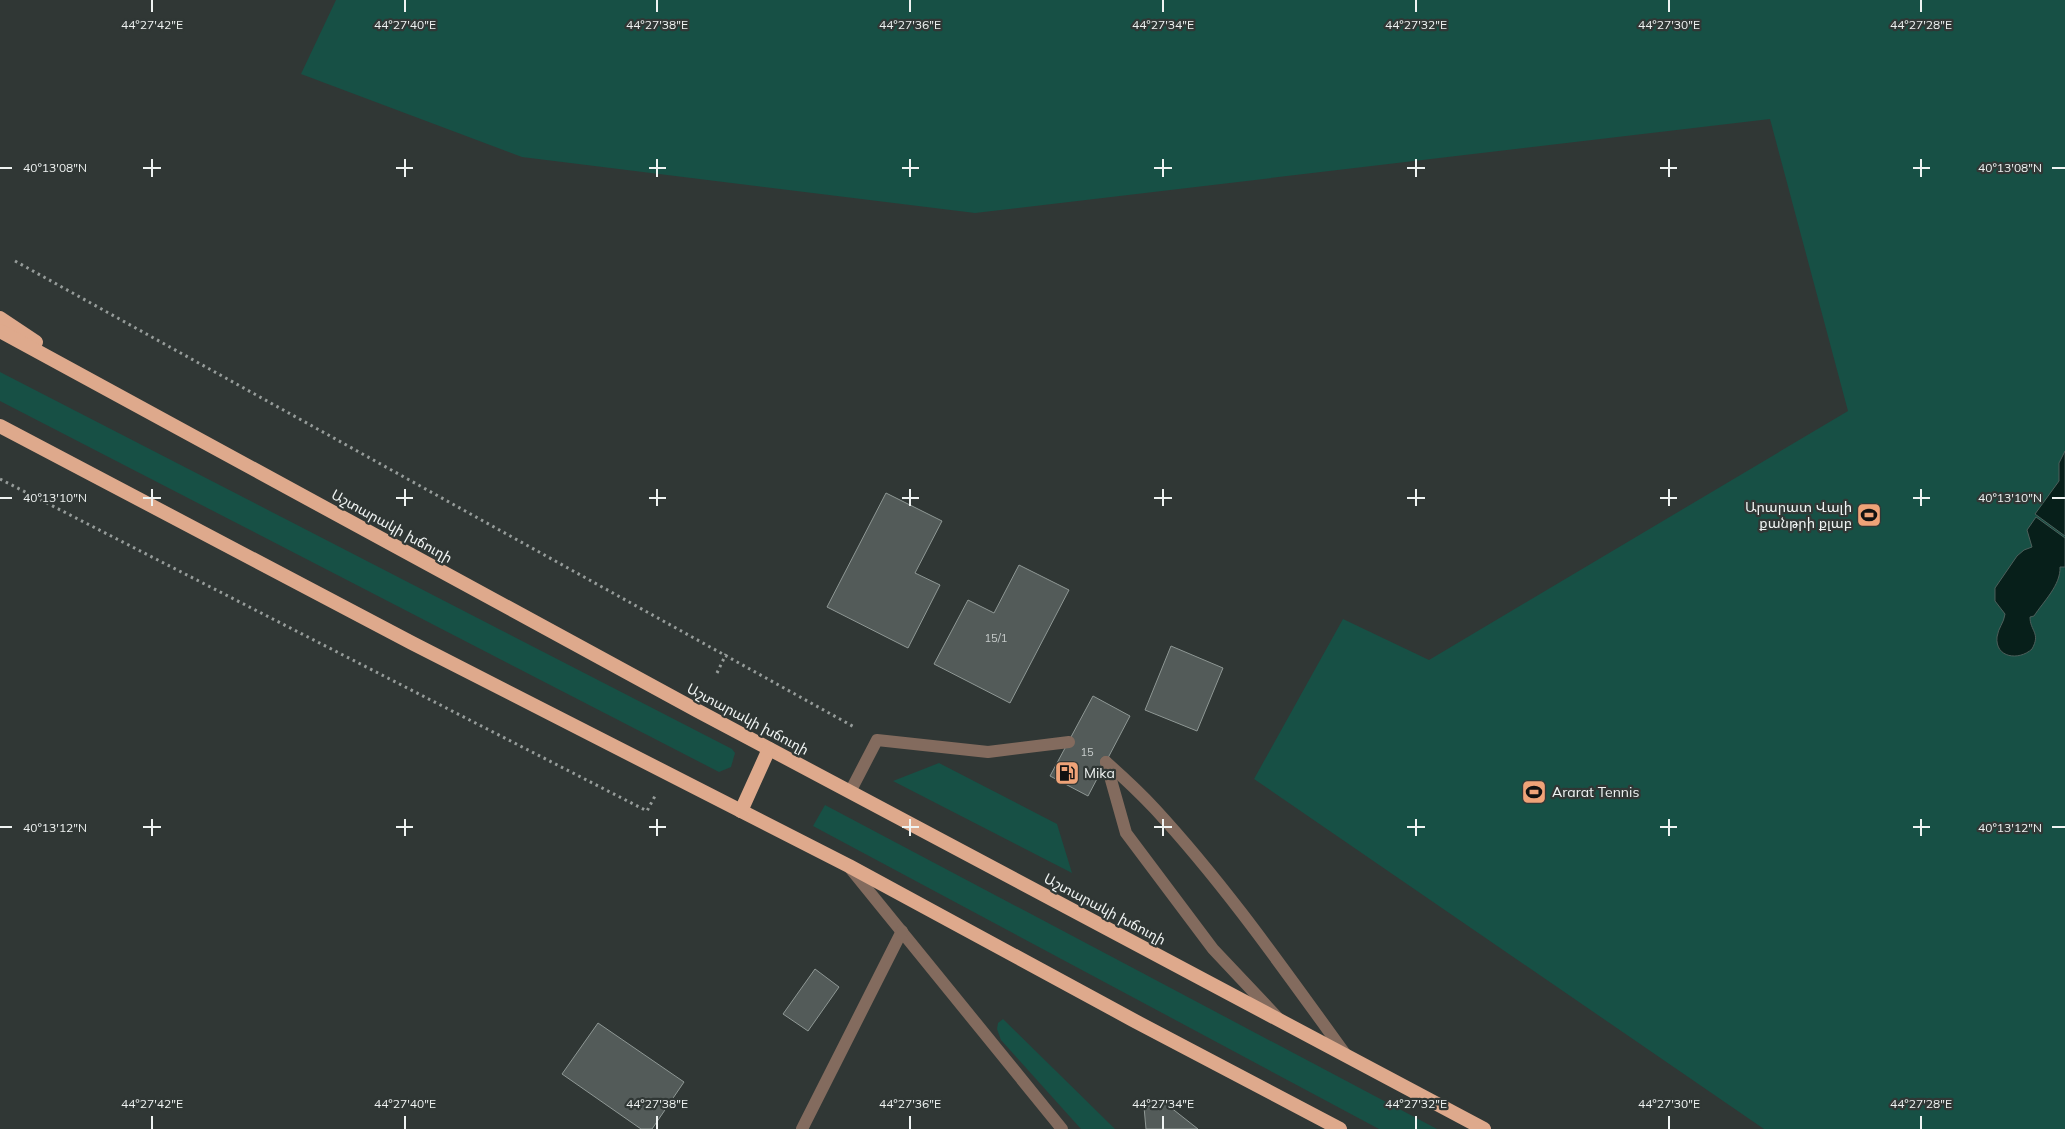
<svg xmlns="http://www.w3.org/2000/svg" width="2065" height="1129" font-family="Mulish,'Noto Sans Armenian',sans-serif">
  <rect width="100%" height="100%" fill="#303735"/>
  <!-- green -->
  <g fill="#175045">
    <polygon points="336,0 2065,0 2065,1129 1764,1129 1254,779 1343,619 1429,660 1848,411 1770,119 975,213 522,157 301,74"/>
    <polygon points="0,372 732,749 735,753 731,767 719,772 0,401"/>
    <polygon points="939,763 1057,824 1072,873 893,781"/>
    <polygon points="825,805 1437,1129 1379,1129 813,826"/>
    <polygon points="1003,1019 1115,1129 1081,1129 1001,1040 997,1029 998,1023"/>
  </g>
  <!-- water -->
  <g fill="#071f1a" stroke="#4d5f5b">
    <polygon points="2065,451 2065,536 2035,514 2059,481 2059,463"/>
    <path d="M2036,517L2065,538V567H2060C2061,585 2043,602 2034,616L2030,617C2030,631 2041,633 2032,649C2019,661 1995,658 1997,637C1998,628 2004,623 2005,614L1995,601V588L2017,556L2024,550L2032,547L2027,530Z"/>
  </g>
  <!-- building -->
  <g fill="#535b59" stroke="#8f9895">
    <polygon points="886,493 942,521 915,573 940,585 908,648 827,607"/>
    <polygon points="1019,565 1069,590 1010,703 934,664 968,600 994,613"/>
    <polygon points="1171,646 1223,668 1197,731 1145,710"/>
    <polygon points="1093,696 1130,716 1088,796 1050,776"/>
    <polygon points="815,969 839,987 808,1031 783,1014"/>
    <polygon points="598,1023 684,1082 652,1129 641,1129 562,1074"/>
    <polygon points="1165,1103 1198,1129 1146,1129 1144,1107"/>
  </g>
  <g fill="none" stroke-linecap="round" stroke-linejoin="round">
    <!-- path -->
    <g stroke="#969c9a" stroke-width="3" stroke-dasharray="2.5 4" stroke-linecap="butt">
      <polyline points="15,261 856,728"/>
      <polyline points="0,479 647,811 655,796"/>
      <polyline points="717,673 726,654"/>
    </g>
    <!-- service -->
    <g stroke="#836b5e" stroke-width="12">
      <path d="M1106,762C1123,777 1140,793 1155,809C1226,886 1285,971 1346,1055"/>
      <polyline points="1106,762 1126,833 1213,949 1279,1019"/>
      <polyline points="850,792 877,740 988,752 1069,742"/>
    </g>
    <!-- minor -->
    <g stroke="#836b5e" stroke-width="12">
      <polyline points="850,868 1062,1129"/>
      <polyline points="802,1129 902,931"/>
    </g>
    <!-- trunk -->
    <g stroke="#dea98c" stroke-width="14">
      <polyline points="0,318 36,342"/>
      <polyline points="0,331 698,711 1484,1129"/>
      <polyline points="0,426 412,643 849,866 1133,1020 1340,1129"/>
      <polyline points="741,811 769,749"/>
    </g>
  </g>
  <!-- ticks -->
  <path fill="none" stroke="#eff3f2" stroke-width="2" d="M152,0V12M405,0V12M657,0V12M910,0V12M1163,0V12M1416,0V12M1669,0V12M1921,0V12M152,159V177M405,159V177M657,159V177M910,159V177M1163,159V177M1416,159V177M1669,159V177M1921,159V177M0,168H12M143,168H161M396,168H413M649,168H666M902,168H919M1154,168H1172M1407,168H1425M1660,168H1677M1913,168H1930M2052,168H2065M152,489V506M405,489V506M657,489V506M910,489V506M1163,489V506M1416,489V506M1669,489V506M1921,489V506M0,498H12M143,498H161M396,498H413M649,498H666M902,498H919M1154,498H1172M1407,498H1425M1660,498H1677M1913,498H1930M2052,498H2065M152,819V836M405,819V836M657,819V836M910,819V836M1163,819V836M1416,819V836M1669,819V836M1921,819V836M0,827H12M143,827H161M396,827H413M649,827H666M902,827H919M1154,827H1172M1407,827H1425M1660,827H1677M1913,827H1930M2052,827H2065M152,1116V1129M405,1116V1129M657,1116V1129M910,1116V1129M1163,1116V1129M1416,1116V1129M1669,1116V1129M1921,1116V1129"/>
  <!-- icons -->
  <defs>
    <symbol id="stadium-square" viewBox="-11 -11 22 22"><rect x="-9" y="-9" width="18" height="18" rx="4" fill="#efa378" stroke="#303735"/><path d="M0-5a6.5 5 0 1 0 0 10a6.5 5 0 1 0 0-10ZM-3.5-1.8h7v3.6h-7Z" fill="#111"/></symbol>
    <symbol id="fuel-square" viewBox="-11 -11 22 22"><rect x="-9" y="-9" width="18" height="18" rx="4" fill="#efa378" stroke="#303735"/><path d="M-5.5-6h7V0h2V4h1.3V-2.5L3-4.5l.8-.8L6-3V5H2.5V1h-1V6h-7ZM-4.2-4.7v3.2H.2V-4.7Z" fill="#111"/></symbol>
  </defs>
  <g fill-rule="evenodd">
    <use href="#stadium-square" x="1855" y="501" width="28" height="28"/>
    <use href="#fuel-square" x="1053" y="759" width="28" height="28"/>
    <use href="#stadium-square" x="1520" y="778" width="28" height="28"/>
  </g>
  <g text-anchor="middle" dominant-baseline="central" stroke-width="4.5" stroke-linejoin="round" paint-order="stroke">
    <!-- number labels -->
    <g font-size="11" fill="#c8cdcc">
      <text x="996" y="638">15/1</text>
      <text x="1087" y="752">15</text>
    </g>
    <!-- poi labels -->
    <g font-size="14" fill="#eff3f2" stroke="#303735" text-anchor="start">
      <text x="1852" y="507" text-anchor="end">Արարատ Վալի<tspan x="1852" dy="16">քանթրի քլաբ</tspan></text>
      <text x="1084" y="773">Mika</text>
      <text x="1552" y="792">Ararat Tennis</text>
    </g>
    <!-- street labels -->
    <g font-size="14" fill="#eff3f2" stroke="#303735">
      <text transform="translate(392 526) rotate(29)">Աշտարակի խճուղի</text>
      <text transform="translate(748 719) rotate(28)">Աշտարակի խճուղի</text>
      <text transform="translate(1105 909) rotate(28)">Աշտարակի խճուղի</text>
    </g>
  </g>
  <g font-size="12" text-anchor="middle" fill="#eff3f2" stroke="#303735" stroke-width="4.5" stroke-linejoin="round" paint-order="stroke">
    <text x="152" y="29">44°27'42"E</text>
    <text x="405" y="29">44°27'40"E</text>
    <text x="657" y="29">44°27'38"E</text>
    <text x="910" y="29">44°27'36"E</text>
    <text x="1163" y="29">44°27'34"E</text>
    <text x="1416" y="29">44°27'32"E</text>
    <text x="1669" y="29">44°27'30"E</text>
    <text x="1921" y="29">44°27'28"E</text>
    <text x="2010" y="172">40°13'08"N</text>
    <text x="55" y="172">40°13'08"N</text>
    <text x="2010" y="502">40°13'10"N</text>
    <text x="55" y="502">40°13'10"N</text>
    <text x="2010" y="832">40°13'12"N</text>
    <text x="55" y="832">40°13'12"N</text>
    <text x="152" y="1108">44°27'42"E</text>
    <text x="405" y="1108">44°27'40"E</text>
    <text x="657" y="1108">44°27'38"E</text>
    <text x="910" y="1108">44°27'36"E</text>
    <text x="1163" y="1108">44°27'34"E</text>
    <text x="1416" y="1108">44°27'32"E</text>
    <text x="1669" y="1108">44°27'30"E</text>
    <text x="1921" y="1108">44°27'28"E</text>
  </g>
</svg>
